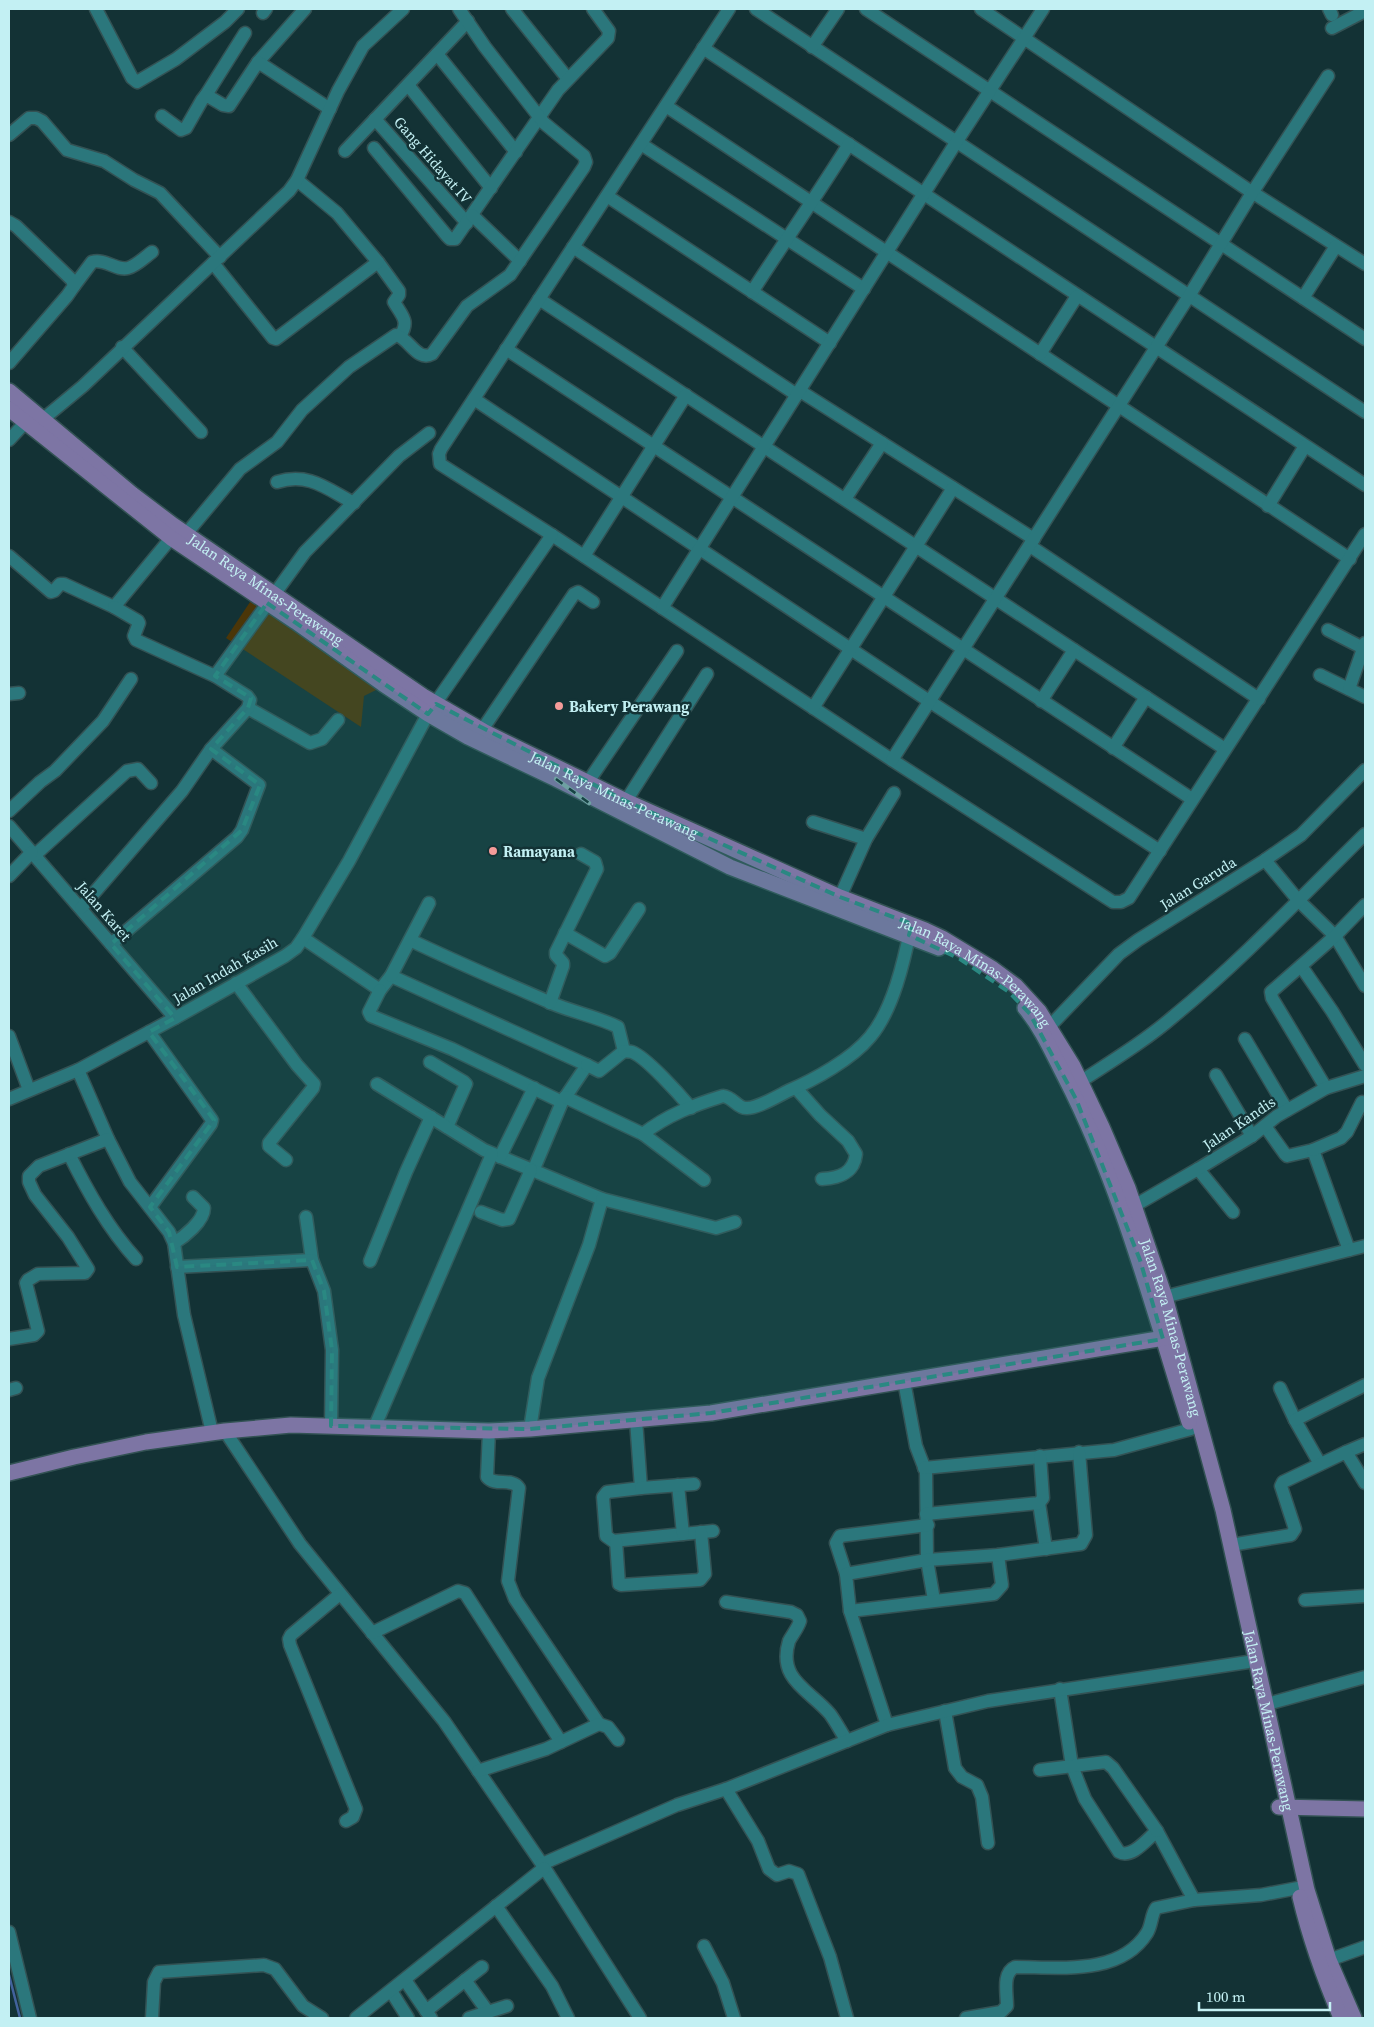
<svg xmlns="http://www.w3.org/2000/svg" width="1374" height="2027" font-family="'Source Serif 4',serif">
  <rect width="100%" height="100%" fill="#133235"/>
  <!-- green -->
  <polygon fill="#4b3608" points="256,593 388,684 364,696 361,727 226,638"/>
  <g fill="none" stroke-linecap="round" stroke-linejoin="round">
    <!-- stream -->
    <polyline stroke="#42629c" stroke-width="2.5" points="9,1975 20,2018"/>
    <defs>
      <g id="minor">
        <polyline points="96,9 132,78 137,82 176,59 225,22 238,9"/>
        <polyline points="512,9 568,79"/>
        <polyline points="756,9 1365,412"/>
        <polyline points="866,9 1365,339"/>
        <polyline points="981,9 1247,189 1365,264"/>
        <polyline points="1329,9 1332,15"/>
        <polyline points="263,13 266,9"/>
        <polyline points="1332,28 1365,11"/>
        <polyline points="812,47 838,9"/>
        <polyline points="703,48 1365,485"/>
        <polyline points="437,54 516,152"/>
        <polyline points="258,62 305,9"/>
        <polyline points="408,85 491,188"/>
        <polyline points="206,95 245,33"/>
        <path d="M666,106C895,256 1121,409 1350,559"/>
        <polyline points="162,116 181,130 186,128 202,100 206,95 223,105 229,106 258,62 330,109"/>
        <polyline points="375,119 467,223"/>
        <polyline points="9,135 29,118 36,118 42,121 67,150 104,161 134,180 160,193 220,257"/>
        <polyline points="641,144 864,289"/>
        <polyline points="374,148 447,236 450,239 455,239 558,90 608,38 609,31 593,9"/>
        <polyline points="345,151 468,21"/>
        <polyline points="607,196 830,343"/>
        <polyline points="472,215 520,261"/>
        <polyline points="9,222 16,226 72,280 74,286 67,296 9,363"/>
        <polyline points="573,247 797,395"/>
        <path d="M378,262L399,291V295L394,302C402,316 410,321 400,336"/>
        <polyline points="213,263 273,338 276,339 378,262 337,213 297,180"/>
        <path d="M74,286L92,262C105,258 116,271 128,268C136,266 145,257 152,252"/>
        <path d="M752,292C784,242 818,194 849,144"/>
        <polyline points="1303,298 1336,246"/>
        <polyline points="539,299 1225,749"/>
        <polyline points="122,347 201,432"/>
        <polyline points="506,349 1192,799"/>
        <polyline points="1040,354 1077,296"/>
        <polyline points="800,391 1034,539"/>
        <polyline points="474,399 929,701 1160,851"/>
        <polyline points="9,440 22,426 42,420 83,386 289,191 297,180 338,91 363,46 403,9"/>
        <path d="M277,482C309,472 327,489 354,503"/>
        <polyline points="845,499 882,443"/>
        <polyline points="1268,506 1305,446"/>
        <path d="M186,534L240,469L277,442L302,410L349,367L396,335C409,338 417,362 432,354L467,306L510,275L584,167L586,162L584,156L544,123L485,47L459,9"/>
        <polyline points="552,535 892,760 1113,902 1121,902 1129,898 1365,534"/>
        <polyline points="1030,546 1259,699"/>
        <polyline points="9,556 51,592 54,591 60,584 64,584 114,607 171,538"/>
        <polyline points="584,556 686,395"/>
        <polyline points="662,608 957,141 1043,9"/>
        <polyline points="1328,630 1363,648"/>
        <polyline points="1320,675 1365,697"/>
        <polyline points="215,676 305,552 399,456 429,433"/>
        <polyline points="1349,689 1365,643"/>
        <polyline points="9,694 19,693"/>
        <polyline points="1041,701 1074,650"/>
        <polyline points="248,708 310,743 322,739 338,720"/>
        <polyline points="813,708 953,488"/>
        <polyline points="482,730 574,594 578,592 593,602"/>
        <polyline points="1113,748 1146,697"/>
        <polyline points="892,760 1189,296 1252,193 1328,76"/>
        <polyline points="588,782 677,651"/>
        <polyline points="626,801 707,674"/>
        <polyline points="9,811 40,782 55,771 103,721 131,679"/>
        <polyline points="813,822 866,839"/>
        <polyline points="9,826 175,1018"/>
        <polyline points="35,855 127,771 138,769 151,783"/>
        <polyline points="1265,860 1298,900 1335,936 1365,986"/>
        <polyline points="9,876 32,852"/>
        <polyline points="840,897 866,839 894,793"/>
        <polyline points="81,908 182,791 211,749 248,708 250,700 247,696 215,676 136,640 134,636 139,623 138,621 114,607"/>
        <polyline points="565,933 605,956 610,953 639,909"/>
        <polyline points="303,938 380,990 391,976 587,1065 562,1102 533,1171"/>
        <path d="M410,940C456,962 503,982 549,1002C571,1012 596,1016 618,1027L624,1051L599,1071L587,1065"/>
        <polyline points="111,944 237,837 242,830 259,785 211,749"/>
        <polyline points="1301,966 1332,1011 1365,1065"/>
        <polyline points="391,976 429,903"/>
        <polyline points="236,983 297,1065 314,1084 313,1088 269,1143 269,1146 286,1160"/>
        <polyline points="380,990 369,1012 371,1016 452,1049 562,1102"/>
        <polyline points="550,1003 563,966 563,963 556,955 556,952 597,869 595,862 581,854"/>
        <polyline points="1050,1026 1119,954 1138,940 1265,860 1301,835 1365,770"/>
        <polyline points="149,1032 212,1120 211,1124 150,1207"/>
        <polyline points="9,1036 29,1090"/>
        <polyline points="1245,1039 1287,1110"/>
        <path d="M624,1051C627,1052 629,1051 632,1052C646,1057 680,1095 691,1108"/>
        <polyline points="430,1062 464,1082 466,1084 447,1127"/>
        <polyline points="78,1070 108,1139 130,1182 169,1232 174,1243 184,1315 212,1432"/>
        <polyline points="1216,1075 1252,1136"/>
        <path d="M1080,1082C1112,1061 1145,1041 1174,1016C1242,960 1302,896 1365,834"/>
        <polyline points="377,1084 484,1150 602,1199 589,1245 538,1378 530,1429"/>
        <path d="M796,1088L820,1115L848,1141L856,1154C854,1173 840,1178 822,1179"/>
        <polyline points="1326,1088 1272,998 1271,992 1335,936 1365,905"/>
        <polyline points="565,1097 643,1134"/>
        <polyline points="9,1099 78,1070 175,1018 285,956 296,948 303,938 349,861 428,714 552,535 440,464 439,454 441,449 729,9"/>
        <polyline points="1265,1126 1285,1154 1287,1156 1313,1150 1349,1250"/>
        <polyline points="1313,1150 1341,1138 1347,1132 1362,1102"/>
        <path d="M69,1154C88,1192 108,1228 136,1259"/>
        <polyline points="500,1157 534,1088"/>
        <polyline points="1198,1169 1233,1212"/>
        <path d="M704,1180L643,1134C667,1115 694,1105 723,1096C733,1097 737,1108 746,1108C756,1109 778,1096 788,1091C814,1080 852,1059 870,1037C893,1010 904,961 911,927"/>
        <polyline points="602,1199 716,1228 735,1222"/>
        <polyline points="1134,1206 1198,1169 1252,1136 1277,1116 1326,1088 1365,1076"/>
        <polyline points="481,1212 502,1220 509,1219 531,1170"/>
        <polyline points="306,1217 312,1260 324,1291 332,1350 331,1426"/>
        <path d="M174,1243C184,1237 204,1221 204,1208L193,1197"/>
        <polyline points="370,1261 406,1172 431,1117"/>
        <polyline points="177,1267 312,1260"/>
        <polyline points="1156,1299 1365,1246"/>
        <polyline points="9,1339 34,1335 38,1331 26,1283 28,1280 38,1274 85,1273 88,1269 68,1237 35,1195 29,1182 29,1176 39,1166 108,1139"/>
        <polyline points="904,1381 916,1446 926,1472 927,1560 934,1600"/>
        <polyline points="1280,1388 1295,1420 1320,1464"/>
        <polyline points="9,1390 16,1388"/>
        <polyline points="636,1420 641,1488 607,1492 603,1497 606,1536 613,1541 713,1531"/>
        <polyline points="1295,1420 1365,1385"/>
        <polyline points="375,1426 492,1154"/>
        <polyline points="225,1431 300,1544 444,1721 542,1864 640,2018"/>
        <path d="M489,1431L487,1477C495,1487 512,1477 519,1488L508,1581L515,1599L599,1724"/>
        <polyline points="1346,1452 1365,1444"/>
        <polyline points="924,1468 1114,1450 1191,1429"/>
        <polyline points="678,1485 683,1534"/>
        <polyline points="641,1488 694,1484"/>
        <polyline points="1039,1503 1046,1549"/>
        <polyline points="926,1514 1039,1503 1043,1498 1040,1456"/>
        <polyline points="616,1541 619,1584 621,1585 700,1580 705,1574 701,1532"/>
        <polyline points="1231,1545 1291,1535 1295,1529 1281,1486 1283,1482 1346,1452 1365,1483"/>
        <polyline points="846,1574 836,1543 840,1536 928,1525"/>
        <polyline points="340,1594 291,1635 289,1639 290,1645 356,1809 353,1817 346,1821"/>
        <polyline points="1305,1600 1365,1596"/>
        <path d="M726,1602L791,1612L797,1615L800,1621C798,1628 792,1635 789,1641C777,1680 810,1690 830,1714C836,1722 841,1732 847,1741"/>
        <polyline points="850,1611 994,1594 1002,1585 998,1555"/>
        <polyline points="372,1633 458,1591 465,1593 561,1742"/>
        <path d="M1060,1689L1072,1766L1085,1799L1119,1852C1132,1859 1147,1839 1157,1831L1194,1900"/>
        <polyline points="1267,1704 1365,1677"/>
        <polyline points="945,1711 955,1768 962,1777 977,1785 982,1797 988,1843"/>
        <polyline points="887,1725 850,1611 846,1574 927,1560 998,1555 1081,1544 1086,1535 1079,1452"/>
        <polyline points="1040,1770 1106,1762 1113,1768 1157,1831"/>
        <polyline points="478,1771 546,1749 599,1724 608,1727 618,1740"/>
        <polyline points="726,1789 758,1841 769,1869 777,1875 789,1871 798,1874 830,1957 847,2018"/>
        <polyline points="542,1864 677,1805 726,1789 887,1725 988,1701 1248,1662"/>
        <polyline points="496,1906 552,1986 568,2018"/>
        <polyline points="9,1932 30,2018"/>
        <polyline points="704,1946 723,1983 734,2018"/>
        <polyline points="1329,1960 1365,1947"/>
        <polyline points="405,1980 431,2018"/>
        <polyline points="465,1980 488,2012"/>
        <polyline points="391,1991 408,2018"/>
        <polyline points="426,2011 482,1967"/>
        <polyline points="152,2018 154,1982 159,1972 264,1965 275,1969 303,2006 322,2018"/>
        <polyline points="356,2018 544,1868"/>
        <polyline points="469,2018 507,2006"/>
        <path d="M966,2018L1001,2012L1007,2006C1007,1993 1002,1973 1015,1967C1059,1967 1120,1976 1147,1933C1152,1925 1151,1915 1156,1908L1194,1900L1261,1895L1298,1888"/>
      </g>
      <g id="major">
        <path id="s1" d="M9,391L132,494L173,525L423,696L485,732L626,801L840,897L925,930L942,938L993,969L1016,986L1039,1011L1073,1066L1102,1127L1128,1188L1165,1297L1223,1510L1307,1890L1329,1960L1354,2018"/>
        <polyline points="9,409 171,538 296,622 383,684 428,714 468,737 556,779 730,867 939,948"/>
        <path d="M1025,1008C1042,1028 1053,1054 1065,1077C1121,1186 1152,1305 1189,1422"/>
        <polyline points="9,1473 74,1457 146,1442 225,1431 291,1425 489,1431 530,1429 711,1413 1170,1337"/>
        <polyline points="1279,1807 1365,1809"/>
        <path d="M1300,1897C1310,1939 1324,1978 1341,2018"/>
      </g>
    </defs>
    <!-- minor casing -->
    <use href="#minor" stroke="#335254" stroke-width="15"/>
    <!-- major casing -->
    <use href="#major" stroke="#335254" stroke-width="18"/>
    <!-- minor -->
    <use href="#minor" stroke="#2b777c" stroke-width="12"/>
    <!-- major -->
    <use href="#major" stroke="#7d75a4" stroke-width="15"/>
    <defs>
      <polyline id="rail" points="556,779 589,803"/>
    </defs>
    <!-- rail casing -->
    <use href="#rail" stroke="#80a8ab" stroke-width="4.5"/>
    <!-- rail -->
    <use href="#rail" stroke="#133235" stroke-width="2.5" stroke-dasharray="8" stroke-linecap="butt"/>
  </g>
  <!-- marked area -->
  <path fill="#2a8882" fill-opacity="0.2" stroke="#2a8882" stroke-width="4" stroke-dasharray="10 6" stroke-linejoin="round" d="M267,603L428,714L436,704L626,801L840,897L912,924L909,935L960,959L1009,992L1030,1014L1076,1099L1140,1260L1163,1339L711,1413L530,1429L331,1426L332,1350L324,1291L312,1260L177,1267L169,1232L150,1207L214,1120L149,1032L175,1018L111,944L242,830L260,785L211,749L248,708L251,698L215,676Z"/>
  <!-- markers -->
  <g fill="#f59b99" stroke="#133235" stroke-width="2">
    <circle cx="559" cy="706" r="5"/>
    <circle cx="493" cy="851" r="5"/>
  </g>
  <g text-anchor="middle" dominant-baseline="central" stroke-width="5" stroke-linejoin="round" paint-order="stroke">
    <!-- street labels -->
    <g font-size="15" fill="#c3f0f3" stroke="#133235">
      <text transform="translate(433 160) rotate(49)">Gang Hidayat IV</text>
      <text stroke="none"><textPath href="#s1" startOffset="325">Jalan Raya Minas-Perawang</textPath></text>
      <text stroke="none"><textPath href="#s1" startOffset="730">Jalan Raya Minas-Perawang</textPath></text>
      <text transform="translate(1198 883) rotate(-32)">Jalan Garuda</text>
      <text transform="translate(104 911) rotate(49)">Jalan Karet</text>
      <text transform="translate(225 970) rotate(-30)">Jalan Indah Kasih</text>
      <text stroke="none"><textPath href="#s1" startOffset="1135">Jalan Raya Minas-Perawang</textPath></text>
      <text transform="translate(1239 1123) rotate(-34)">Jalan Kandis</text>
      <text stroke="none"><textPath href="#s1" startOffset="1555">Jalan Raya Minas-Perawang</textPath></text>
      <text stroke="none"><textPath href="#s1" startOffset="1960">Jalan Raya Minas-Perawang</textPath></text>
    </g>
    <!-- poi labels -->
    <g font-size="15" font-weight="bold" fill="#c3f0f3" stroke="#133235" text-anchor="start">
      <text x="569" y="706">Bakery Perawang</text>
      <text x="503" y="851">Ramayana</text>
    </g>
  </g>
  <!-- border -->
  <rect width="1374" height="2027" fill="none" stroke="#c3f0f3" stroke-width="20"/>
  <!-- scale -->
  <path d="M1199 2002v8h131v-8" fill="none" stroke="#c3f0f3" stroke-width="2.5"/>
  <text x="1206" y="2002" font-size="15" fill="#c3f0f3" stroke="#133235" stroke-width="4" paint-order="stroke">100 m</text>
</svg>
